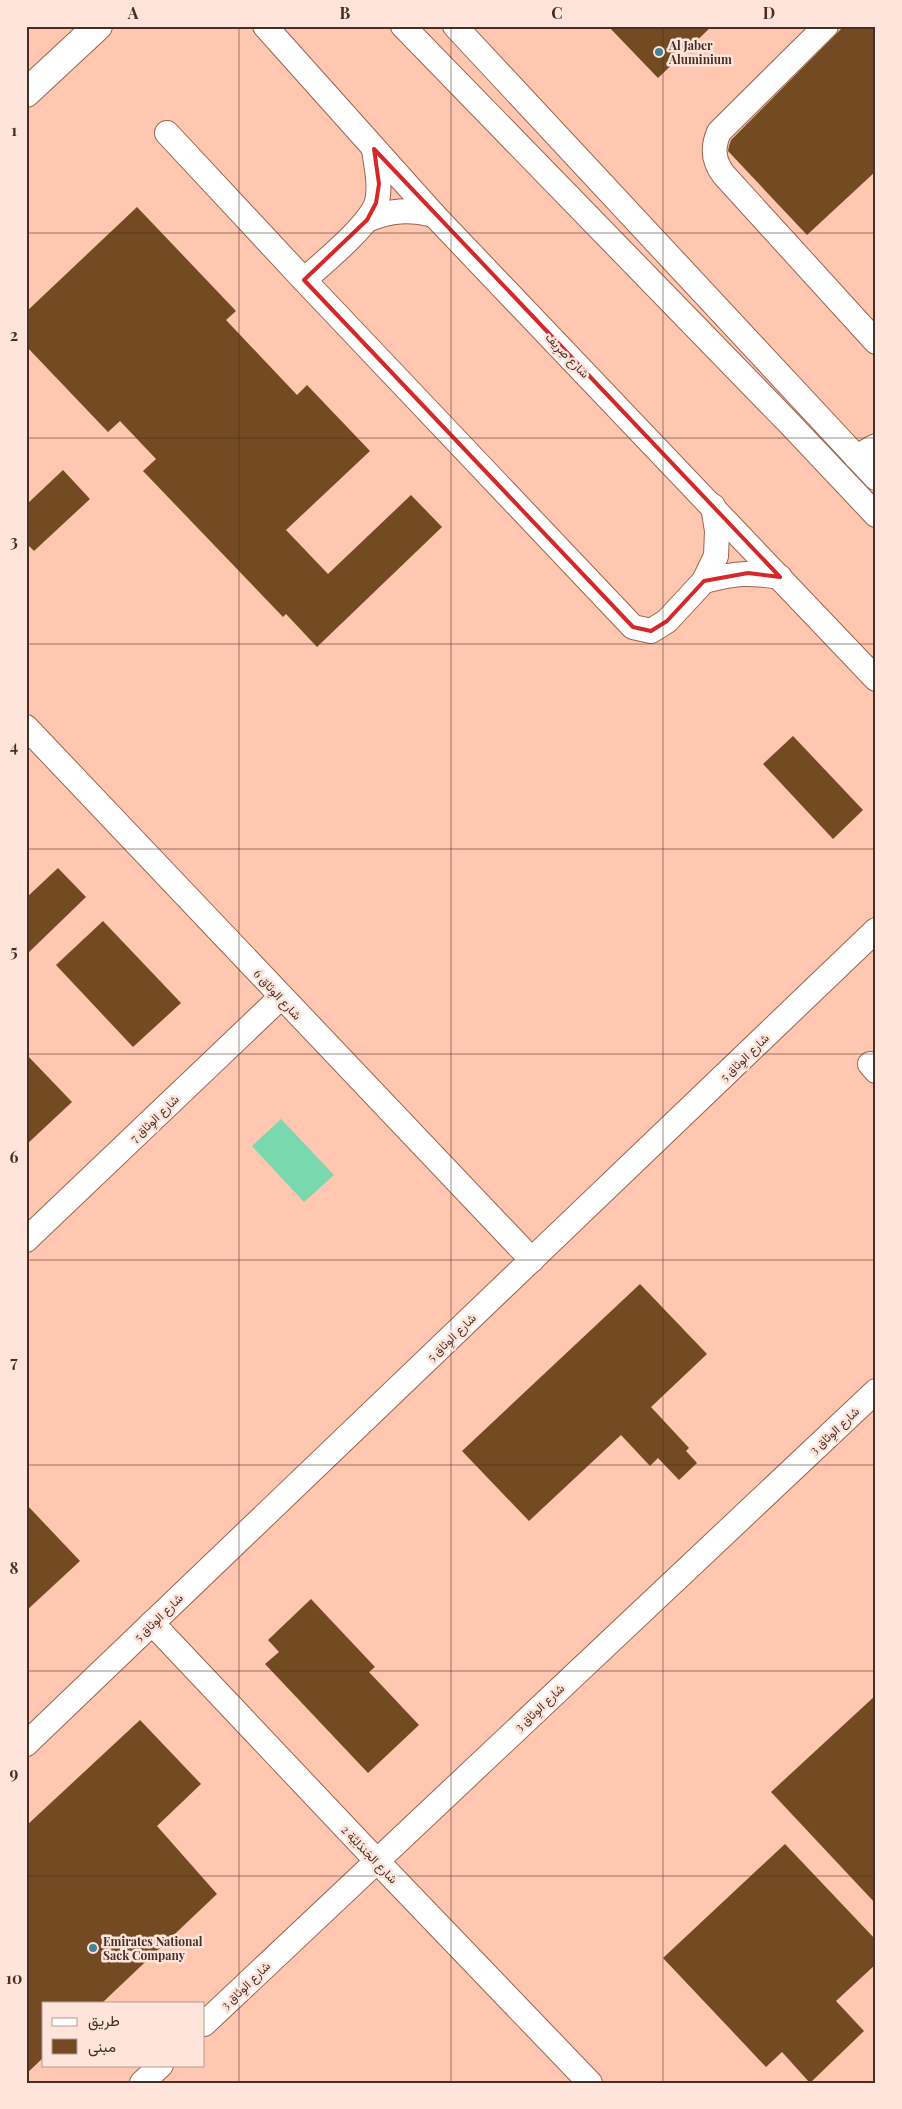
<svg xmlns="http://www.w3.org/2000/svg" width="902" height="2109" font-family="'Playfair Display',Vazirmatn,serif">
  <rect width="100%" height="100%" fill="#fad4c5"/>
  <!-- built -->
  <path fill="#ffc6b0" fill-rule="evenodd" d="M26,26H876V2083H26ZM44,2003H204V2065H44Z"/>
  <!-- green -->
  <polygon fill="#79d8ad" points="281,1119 334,1175 304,1202 252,1146"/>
  <!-- building -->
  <g fill="#734a21">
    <polygon points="608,26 712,26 658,78"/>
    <polygon points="844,26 876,26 876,171 807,235 728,151 729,146 731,140"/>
    <polygon points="137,207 236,311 226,320 262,358 297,395 307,385 370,451 286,530 328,574 411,495 442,527 317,647 286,614 283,617 143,471 156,459 120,421 108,432 26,346 26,312"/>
    <polygon points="63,470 90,499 34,551 26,543 26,505"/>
    <polygon points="793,736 863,810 833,839 763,764"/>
    <polygon points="58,868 86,897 26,955 26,898"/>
    <polygon points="103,921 181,1003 133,1047 56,965"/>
    <polygon points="26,1054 72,1102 26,1145"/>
    <polygon points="640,1284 707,1354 651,1407 689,1448 686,1451 697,1463 679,1480 658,1458 650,1466 621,1435 529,1521 462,1451"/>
    <polygon points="26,1504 80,1561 26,1611"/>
    <polygon points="311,1599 375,1667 369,1672 419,1725 368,1773 265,1664 279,1652 268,1640"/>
    <polygon points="876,1695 876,1904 771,1792"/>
    <polygon points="140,1720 201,1784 157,1826 217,1894 102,2003 44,2003 44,2057 26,2074 26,1826"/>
    <polygon points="785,1844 876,1940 876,1964 836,2001 864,2031 810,2083 782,2052 766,2067 663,1958"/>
  </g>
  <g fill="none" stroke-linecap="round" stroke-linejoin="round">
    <defs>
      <g id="minor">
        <polyline points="265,26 434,215 876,679"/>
        <polyline points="403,26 791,425 876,515"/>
        <polyline points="455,26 876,478"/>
        <path d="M826,26L719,132C712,148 713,161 724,175L876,342"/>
        <polyline points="167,133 304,280 633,627 651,631 667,621 704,581 716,556 717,531 713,506"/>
        <path d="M367,220C391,210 409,209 434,215"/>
        <path d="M304,280C323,263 370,225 377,202C381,184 376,166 374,149"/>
        <polyline points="856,457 876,446"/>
        <path d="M704,581C736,573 747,572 780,577"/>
        <polyline points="26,727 532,1260"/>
        <polyline points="870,1064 876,1071"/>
        <polyline points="26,1240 281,997"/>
        <polyline points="152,1623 376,1860 590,2083"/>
        <polyline points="26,1744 876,930"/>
        <polyline points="204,2024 876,1391"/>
        <polyline points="142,2083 161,2065"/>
      </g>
      <polyline id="major" points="26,93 98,26"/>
    </defs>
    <!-- minor casing -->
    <use href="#minor" stroke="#9c644e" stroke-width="26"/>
    <!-- major casing -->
    <use href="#major" stroke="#9c644e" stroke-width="30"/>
    <!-- minor -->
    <use href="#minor" stroke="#fff" stroke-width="24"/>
    <!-- major -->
    <use href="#major" stroke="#fff" stroke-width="28"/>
  </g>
  <!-- marked area -->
  <path fill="none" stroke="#d62828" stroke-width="4" stroke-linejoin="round" d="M374,149L780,577L748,573L704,581L667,621L651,631L633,627L304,280L367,220L376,203L379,184Z"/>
  <!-- grid -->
  <path fill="none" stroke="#472f25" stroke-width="1" stroke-opacity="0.55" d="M239,26V2083M451,26V2083M663,26V2083M26,233H876M26,438H876M26,644H876M26,849H876M26,1054H876M26,1260H876M26,1465H876M26,1671H876M26,1876H876"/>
  <!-- markers -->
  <g fill="#448298" stroke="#fee4da" stroke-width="2">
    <circle cx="659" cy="52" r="5"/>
    <circle cx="93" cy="1948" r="5"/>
  </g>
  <g text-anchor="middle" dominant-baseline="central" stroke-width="5" stroke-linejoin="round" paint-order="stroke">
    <!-- poi labels -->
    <g font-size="12" font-weight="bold" fill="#472f25" stroke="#fee4da" text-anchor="start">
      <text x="669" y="45">Al Jaber<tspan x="669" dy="14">Aluminium</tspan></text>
      <text x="103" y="1941">Emirates National<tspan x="103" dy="14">Sack Company</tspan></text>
    </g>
    <!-- street labels -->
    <g font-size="12" fill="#472f25" stroke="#fee4da">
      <text transform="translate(568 355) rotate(46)">شارع صِرِيف</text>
      <text transform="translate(278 994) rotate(47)">شارع الوِثاق 6</text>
      <text transform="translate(744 1057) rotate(-44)">شارع الوِثاق 5</text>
      <text transform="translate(154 1118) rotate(-44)">شارع الوِثاق 7</text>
      <text transform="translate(451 1337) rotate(-44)">شارع الوِثاق 5</text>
      <text transform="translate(834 1430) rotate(-43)">شارع الوِثاق 3</text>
      <text transform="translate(158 1617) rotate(-44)">شارع الوِثاق 5</text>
      <text transform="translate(539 1707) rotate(-43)">شارع الوِثاق 3</text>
      <text transform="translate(370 1854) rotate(46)">شارع الجَندَلِيَّة 2</text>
      <text transform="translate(245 1985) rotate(-44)">شارع الوِثاق 3</text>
    </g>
  </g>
  <!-- border -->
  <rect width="902" height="2109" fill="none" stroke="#fee4da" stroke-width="55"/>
  <!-- legend -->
  <rect x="42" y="2002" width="162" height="65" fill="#fee4da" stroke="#b59c92"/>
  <rect x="52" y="2018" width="25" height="8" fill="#ffffff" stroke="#b59c92"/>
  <text x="88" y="2026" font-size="15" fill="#472f25">طريق</text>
  <rect x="52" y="2039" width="25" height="15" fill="#734a21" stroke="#b59c92"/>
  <text x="88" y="2052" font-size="15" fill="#472f25">مبنى</text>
  <rect x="28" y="28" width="846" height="2054" fill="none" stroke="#472f25" stroke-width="2"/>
  <g font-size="16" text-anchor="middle" font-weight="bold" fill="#472f25">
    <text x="133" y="19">A</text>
    <text x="345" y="19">B</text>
    <text x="557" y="19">C</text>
    <text x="769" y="19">D</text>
    <text x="14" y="136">1</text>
    <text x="14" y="341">2</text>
    <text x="14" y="547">3</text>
    <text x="14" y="752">4</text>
    <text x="14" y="957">5</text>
    <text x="14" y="1163">6</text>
    <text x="14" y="1368">7</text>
    <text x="14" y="1574">8</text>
    <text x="14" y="1779">9</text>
    <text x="14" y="1984">10</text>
  </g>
</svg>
